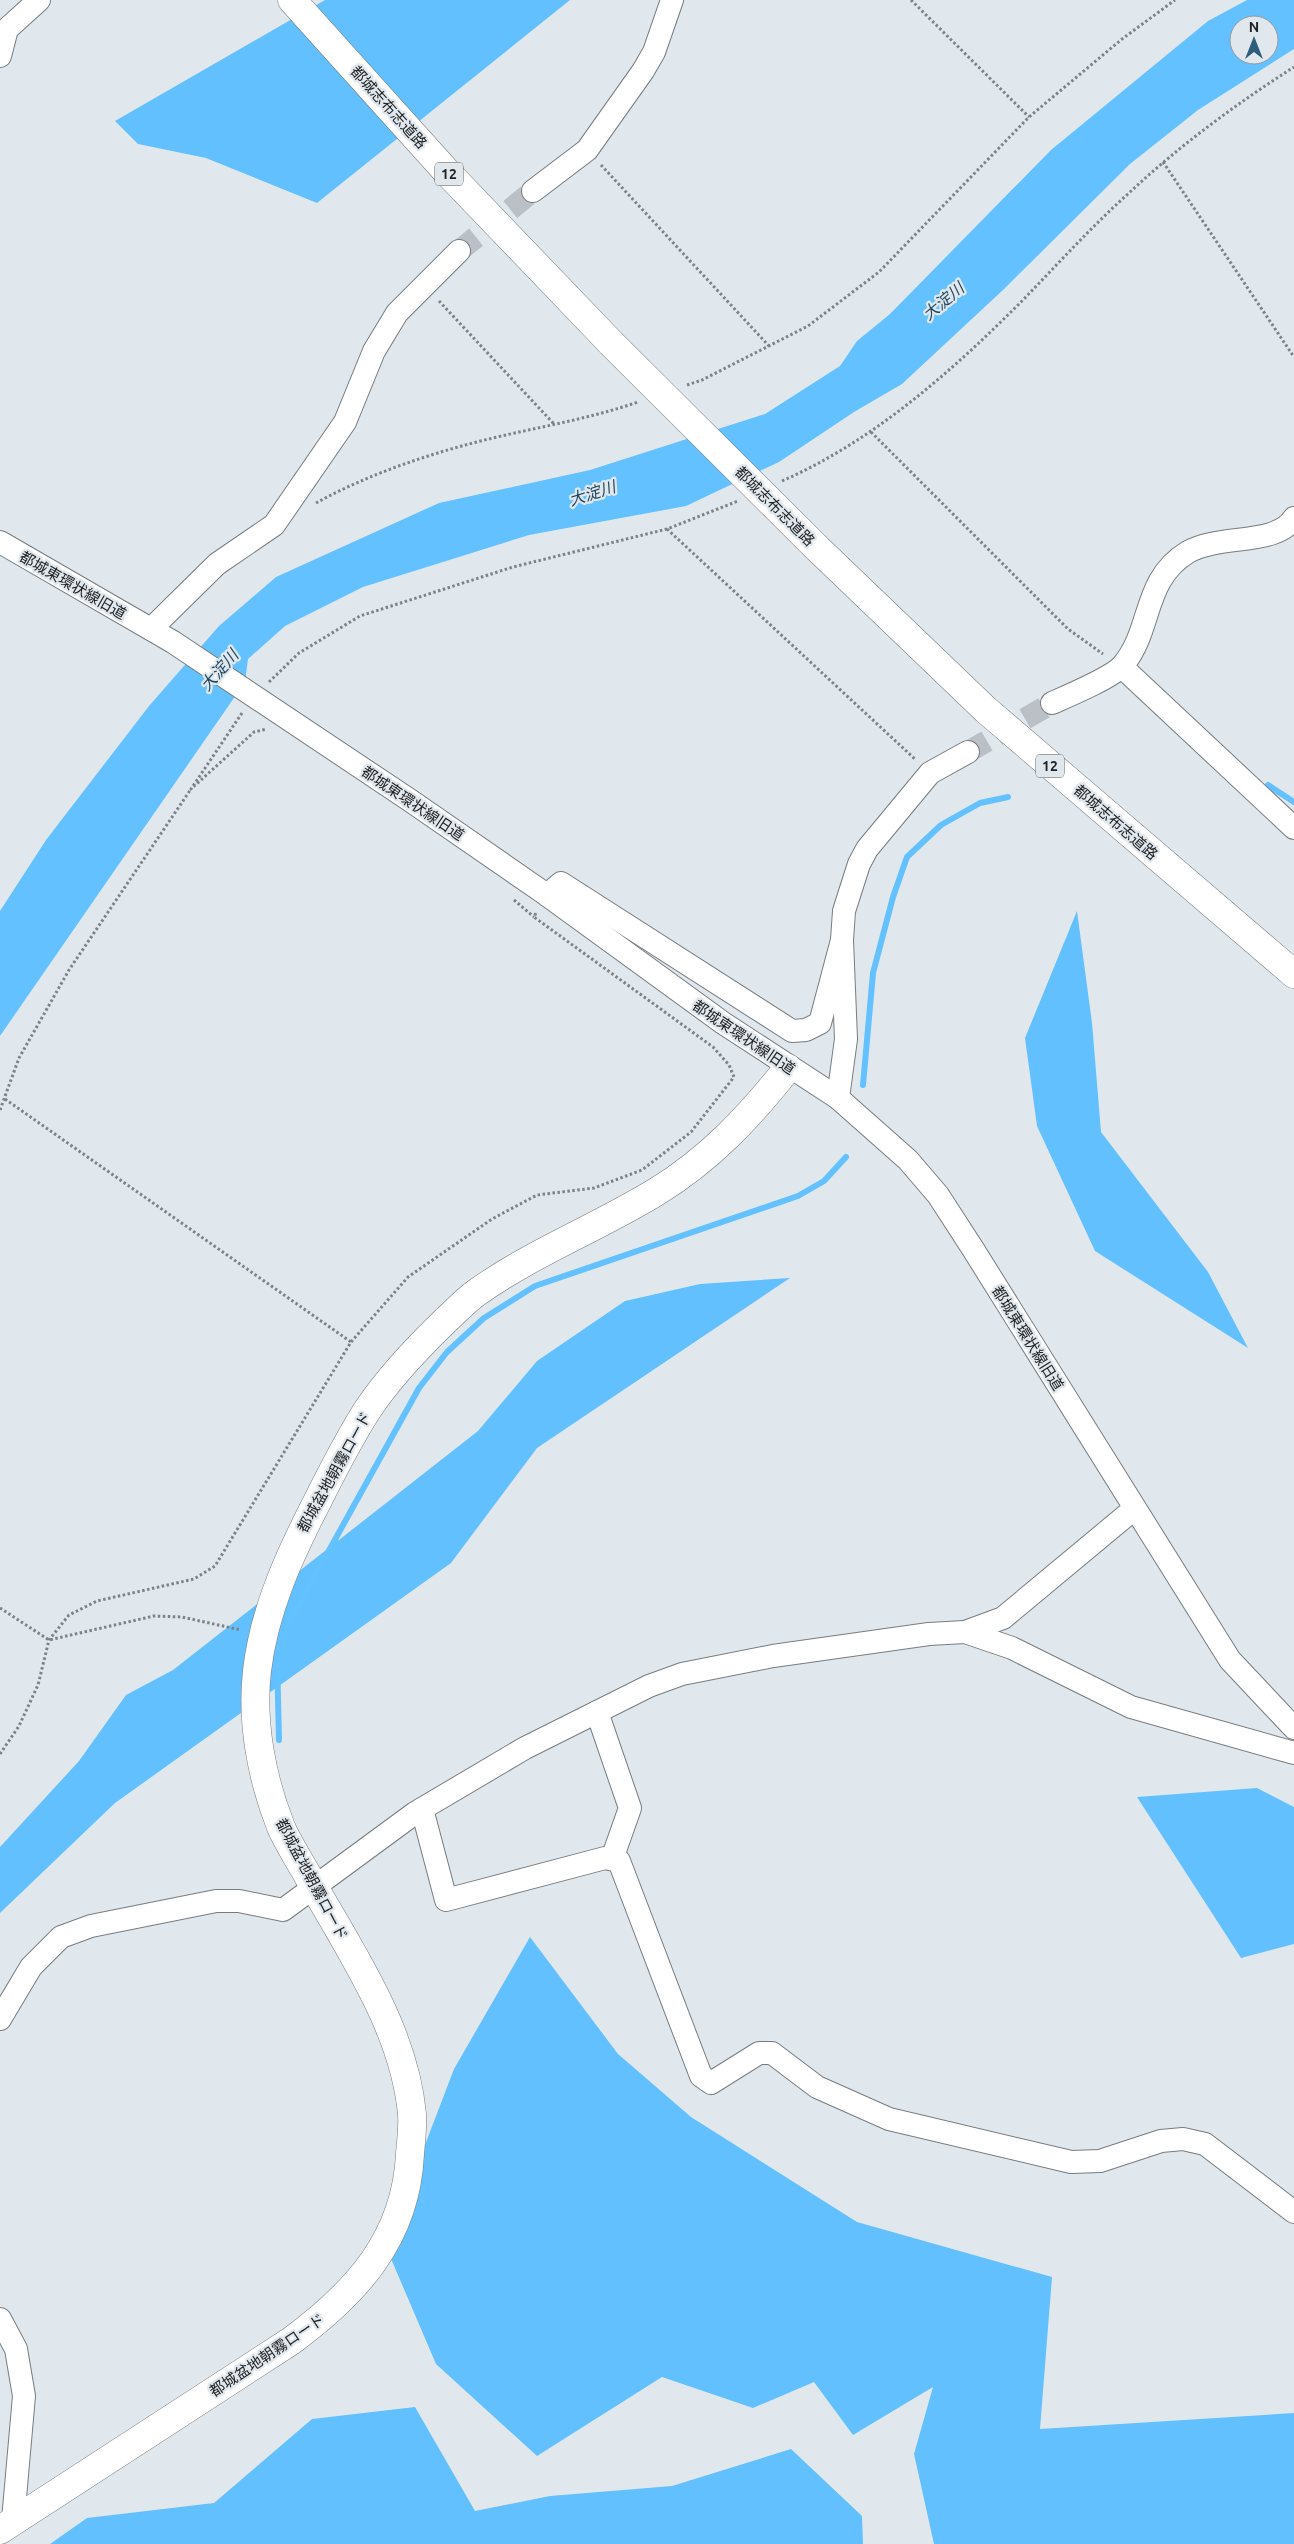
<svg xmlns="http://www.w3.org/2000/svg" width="1294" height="2544" font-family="Ubuntu,'Noto Sans JP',sans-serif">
  <rect width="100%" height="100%" fill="#e1e8ed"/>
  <!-- forest -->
  <g fill="#61c0fd">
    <polygon points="325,0 570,0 317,203 206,158 138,144 115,121"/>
    <polygon points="1077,911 1092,1023 1101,1132 1208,1272 1248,1348 1095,1251 1037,1126 1025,1038"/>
    <polygon points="790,1278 537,1448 451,1563 115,1803 0,1913 0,1847 79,1761 126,1695 173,1670 478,1431 537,1361 625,1301 700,1284"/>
    <polygon points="1257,1788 1294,1807 1294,1944 1241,1958 1137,1797"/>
    <polygon points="530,1937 618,2054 691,2117 857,2222 1052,2277 1040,2429 1294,2413 1294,2544 934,2544 914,2454 933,2387 853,2435 814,2382 753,2408 662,2377 537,2456 436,2364 386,2247 454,2069"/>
    <polygon points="415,2407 475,2511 550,2496 672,2486 791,2449 862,2516 863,2544 50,2544 87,2518 214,2503 312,2419"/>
  </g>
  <!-- water -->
  <path fill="#63c1ff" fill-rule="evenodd" d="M1247,0H1294V49L1198,110L1130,164L1003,290L902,384L854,412L779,462L686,506L529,535L363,587L285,626L248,659L245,682L0,1036V911L46,840L149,706L219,626L276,577L439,503L590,470L765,414L840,366L857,341L890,314L1051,150L1208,21ZM1239,25H1269V55H1239Z"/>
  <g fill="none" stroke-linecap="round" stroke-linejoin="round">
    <!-- stream -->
    <g stroke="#63c1ff" stroke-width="6">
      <polyline points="1268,785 1294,802"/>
      <polyline points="863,1085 873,973 893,897 907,857 941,825 980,803 1008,797"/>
      <polyline points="279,1740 277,1656 286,1628 419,1388 447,1352 484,1318 535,1286 798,1196 824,1181 846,1157"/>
    </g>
    <!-- street-tunnel -->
    <g stroke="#bac0c5" stroke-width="22" stroke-dasharray="22 11" stroke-linecap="butt">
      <polyline points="459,251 533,191"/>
      <polyline points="968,752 1052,703"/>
    </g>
    <defs>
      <g id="street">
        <polyline points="0,56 7,29 39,0"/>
        <polyline points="533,191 587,150 643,71 654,52 672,0"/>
        <polyline points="0,542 173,642 411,801 547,895 723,1023 838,1098 908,1160 938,1195 973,1249 1230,1660 1294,1728"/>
        <polyline points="151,629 217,564 274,525 345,422 374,351 397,313 459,251"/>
        <polyline points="1122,667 1294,828"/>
        <path d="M1052,703C1068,696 1113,677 1123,665C1153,629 1142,580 1188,552C1219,534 1277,546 1294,518"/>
        <polyline points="547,895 561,883 792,1031 806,1030 820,1023 842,940"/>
        <polyline points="838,1098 846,1039 842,940 844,911 859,864 867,849 930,773 968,752"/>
        <polyline points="965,1632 1003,1618 1134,1509"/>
        <polyline points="597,1712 630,1808 612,1859"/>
        <polyline points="422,1809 446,1900 605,1858 619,1861 701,2076 711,2083 759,2053 772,2053 817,2087 889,2119 1071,2162 1100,2161 1161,2141 1183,2139 1205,2144 1294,2212"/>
        <polyline points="0,2019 31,1967 61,1937 91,1926 216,1901 239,1901 283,1910 415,1813 525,1748 649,1686 682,1674 773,1656 929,1634 965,1632 1012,1648 1131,1707 1294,1753"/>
        <polyline points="0,2319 16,2349 24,2396 13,2520"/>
      </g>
      <path id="secondary" d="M0,2530L291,2341C356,2293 406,2239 410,2154C411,2141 413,2127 412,2114C404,2027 349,1950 308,1876C299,1860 288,1843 281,1827C262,1779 251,1723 257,1671C264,1610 290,1554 318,1500C333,1470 349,1438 368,1409C390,1376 418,1347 446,1320C456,1311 465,1301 476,1293C532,1253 597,1228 656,1192C710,1159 749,1117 788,1068"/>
      <g id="highway">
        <polyline points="292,0 446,171 611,343"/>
        <polyline points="816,547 986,710 1294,974"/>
      </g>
    </defs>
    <!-- street casing -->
    <use href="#street" stroke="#767c80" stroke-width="24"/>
    <!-- secondary casing -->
    <use href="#secondary" stroke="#767c80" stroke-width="29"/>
    <!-- highway casing -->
    <use href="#highway" stroke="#767c80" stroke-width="29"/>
    <!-- path -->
    <g stroke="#7e8286" stroke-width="3" stroke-dasharray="2.5 2.5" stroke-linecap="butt">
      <polyline points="911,0 1029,117"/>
      <polyline points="1163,162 1294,357"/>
      <polyline points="601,165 769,346"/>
      <polyline points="439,301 554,424"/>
      <polyline points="687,385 702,380 808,326 879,272 1029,117 1122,39 1175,0"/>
      <polyline points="871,432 1068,629 1103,654"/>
      <path d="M782,481C873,441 950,373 1020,303C1056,266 1091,227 1129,193C1179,146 1236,104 1294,67"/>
      <path d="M316,503C363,477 417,458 469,444C525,429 583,421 638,402"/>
      <polyline points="667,529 916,760"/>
      <polyline points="269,682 299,653 360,616 513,567 667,529 738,501"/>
      <polyline points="242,713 191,789 254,732 267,729"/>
      <polyline points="514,900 534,917"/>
      <polyline points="5,1099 351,1342"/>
      <polyline points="0,1110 19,1058 69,970 191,789"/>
      <polyline points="0,1608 49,1640 154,1616 182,1617 241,1630"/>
      <polyline points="0,1754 19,1726 38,1685 49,1640 69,1615 97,1601 194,1579 215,1566 351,1342 408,1277 492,1219 537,1195 594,1188 642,1170 691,1132 734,1077 729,1065 713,1047 534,917 536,913"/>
    </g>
    <!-- street -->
    <use href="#street" stroke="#fff" stroke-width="22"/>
    <!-- secondary -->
    <use href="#secondary" stroke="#fff" stroke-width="28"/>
    <!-- highway -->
    <use href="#highway" stroke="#fff" stroke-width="28"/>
    <defs>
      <polyline id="highway-bridge" points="611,343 816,547"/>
    </defs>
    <!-- highway-bridge casing -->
    <use href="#highway-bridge" stroke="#767c80" stroke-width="29" stroke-linecap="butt"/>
    <!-- highway-bridge -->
    <use href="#highway-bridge" stroke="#fff" stroke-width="28"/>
  </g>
  <g text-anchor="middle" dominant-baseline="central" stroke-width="4.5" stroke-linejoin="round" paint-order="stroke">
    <!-- shield labels -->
    <g fill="#e1e8ed" stroke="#5a5d60" stroke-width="1">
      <rect x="435" y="162.5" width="28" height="23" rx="4"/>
      <rect x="1036" y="754.5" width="28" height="23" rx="4"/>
    </g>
    <g font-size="14" font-weight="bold" fill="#202224">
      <text x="449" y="174">12</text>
      <text x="1050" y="766">12</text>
    </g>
    <!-- street labels -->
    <g font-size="15" fill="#202224" stroke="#e1e8ed">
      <text transform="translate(389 107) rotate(48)">都城志布志道路</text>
      <text transform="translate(775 506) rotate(45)">都城志布志道路</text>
      <text transform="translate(73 585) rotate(30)">都城東環状線旧道</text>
      <text transform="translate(413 803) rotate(34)">都城東環状線旧道</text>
      <text transform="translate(1116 822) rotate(41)">都城志布志道路</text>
      <text transform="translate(744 1037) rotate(34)">都城東環状線旧道</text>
      <text transform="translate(1028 1338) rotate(58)">都城東環状線旧道</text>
      <text transform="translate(334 1472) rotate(-61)">都城盆地朝霧ロード</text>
      <text transform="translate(312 1879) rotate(62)">都城盆地朝霧ロード</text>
      <text transform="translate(267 2355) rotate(-34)">都城盆地朝霧ロード</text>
    </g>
    <!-- water labels -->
    <g font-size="16" font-style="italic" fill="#214861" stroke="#e1e8ed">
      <text transform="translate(943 301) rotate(-40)">大淀川</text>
      <text transform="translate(592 493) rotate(-18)">大淀川</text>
      <text transform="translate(219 670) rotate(-49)">大淀川</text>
    </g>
  </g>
  <!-- north arrow -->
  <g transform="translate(1254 40)"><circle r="24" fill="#e1e8ed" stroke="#94999d"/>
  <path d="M0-4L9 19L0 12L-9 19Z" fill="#2f5d7c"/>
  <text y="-8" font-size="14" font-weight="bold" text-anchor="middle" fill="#202224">N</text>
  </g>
</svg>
